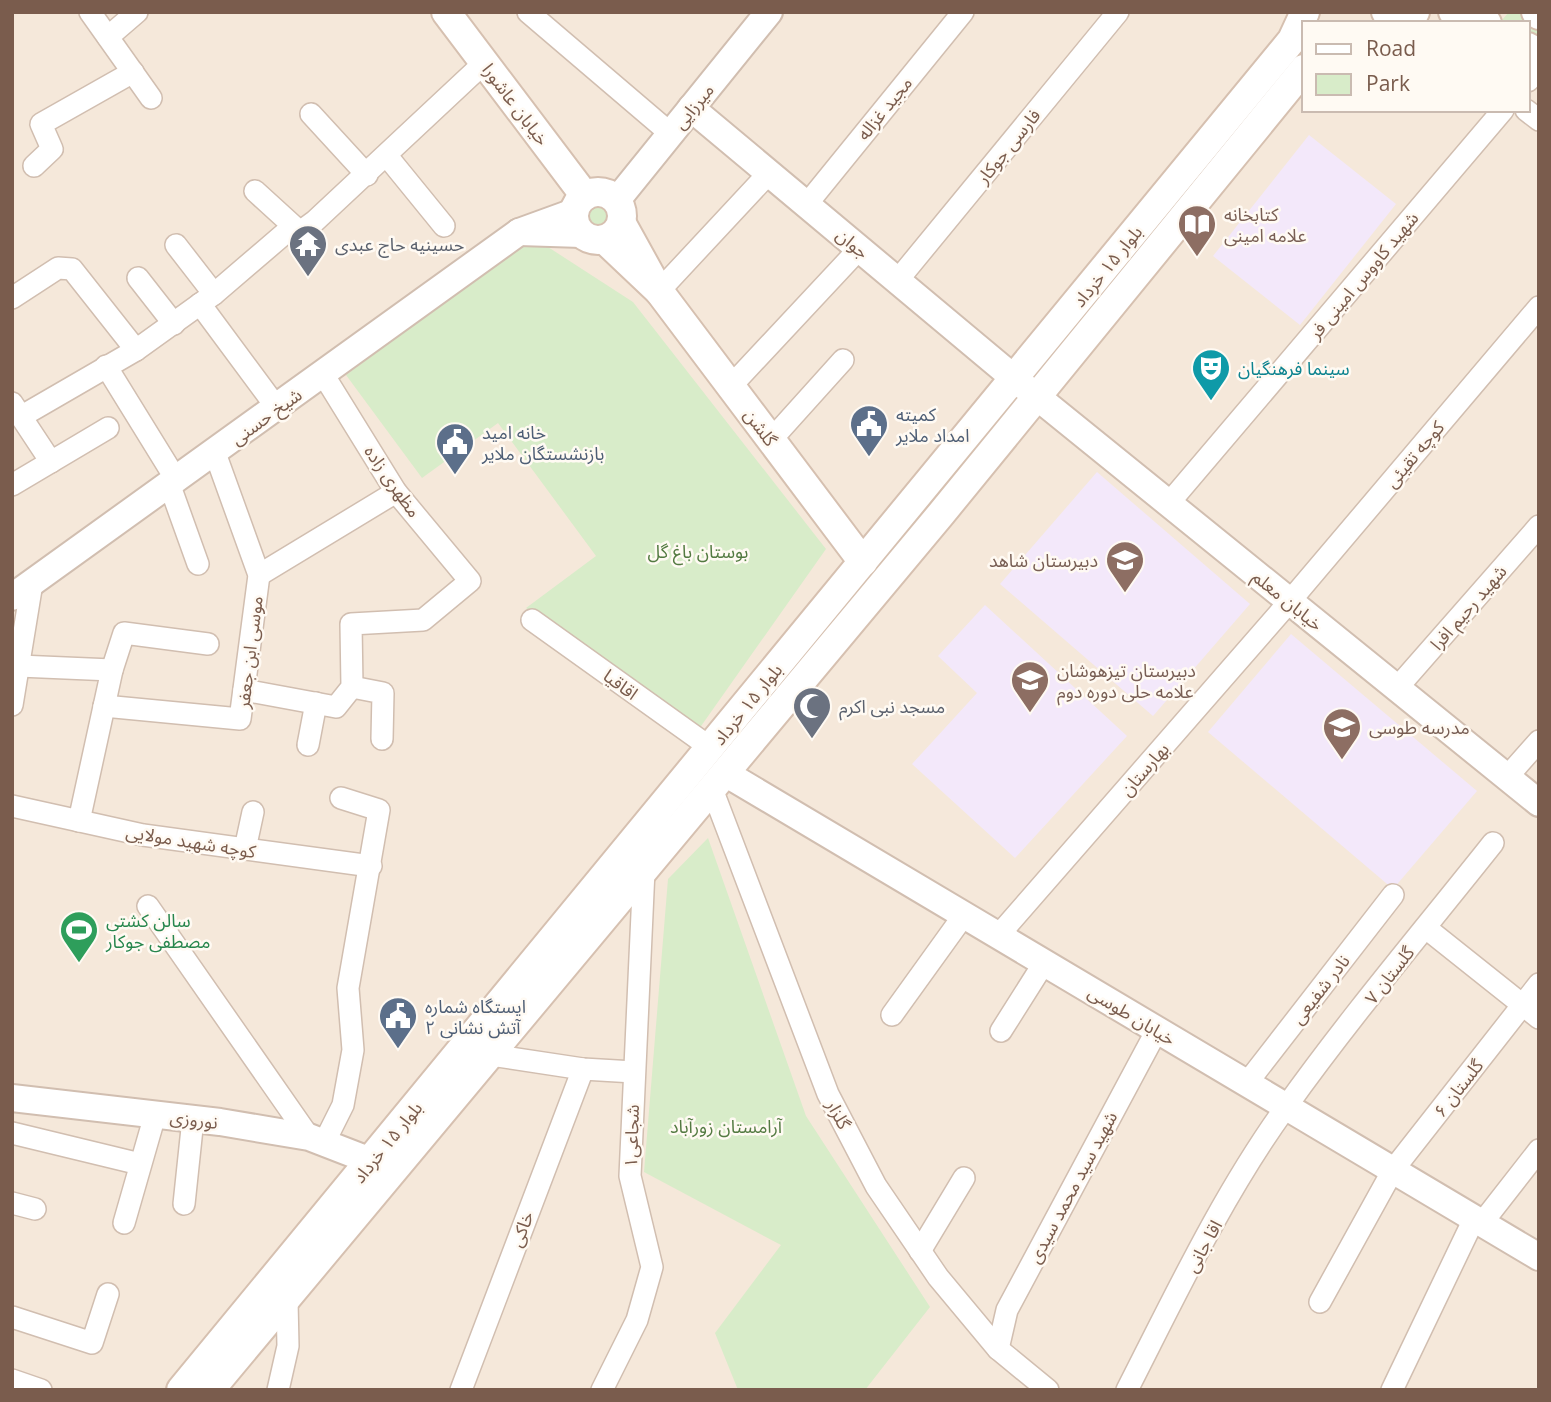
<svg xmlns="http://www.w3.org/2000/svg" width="1551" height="1402" font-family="'Open Sans','Noto Sans Arabic',sans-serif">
  <rect width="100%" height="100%" fill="#fdf6ec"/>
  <!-- residential -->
  <path fill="#f5e8da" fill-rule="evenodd" d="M12,12H1539V1390H12ZM1304,23H1528V110H1304Z"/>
  <!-- education -->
  <g fill="#f3e8fa">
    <polygon points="1309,135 1396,204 1300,325 1213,256"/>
    <polygon points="1097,472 1250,604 1153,716 1000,584"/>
    <polygon points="985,605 1127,736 1015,858 912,764 977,693 938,656"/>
    <polygon points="1291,634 1477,791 1393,889 1208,732"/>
  </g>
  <!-- green -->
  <g fill="#d8ecc9">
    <polygon points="1509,12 1521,12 1539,25 1539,47 1528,40 1528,23 1502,20"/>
    <circle cx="598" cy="216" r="15"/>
    <polygon points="519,247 548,247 633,302 826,549 699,729 526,608 596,556 498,423 422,478 346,375"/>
    <polygon points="708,838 806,1116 930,1307 865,1390 738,1390 715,1333 781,1245 644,1172 668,879"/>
  </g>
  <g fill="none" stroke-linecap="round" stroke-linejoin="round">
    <defs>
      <g id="minor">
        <polyline points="90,12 151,98"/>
        <polyline points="528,12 671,134"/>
        <polyline points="108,37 137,12"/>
        <polyline points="1528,81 1539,69"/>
        <polyline points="1526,110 1539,120"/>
        <polyline points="311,114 367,175"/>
        <polyline points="387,156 444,226"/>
        <polyline points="34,166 52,149 41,124 133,72"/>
        <polyline points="255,191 300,232"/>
        <polyline points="807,204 963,12"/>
        <polyline points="176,245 214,294"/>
        <polyline points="138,278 174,324"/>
        <polyline points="897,281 1118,12"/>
        <polyline points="659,291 769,173"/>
        <polyline points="12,298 58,268 72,269 136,350"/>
        <polyline points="200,304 277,408"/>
        <polyline points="106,366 177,481"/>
        <polyline points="731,386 859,249"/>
        <polyline points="12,403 51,462"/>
        <polyline points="22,416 136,350 214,294 284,234 300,232 315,221 484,63"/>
        <polyline points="771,440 843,360"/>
        <polyline points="12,485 108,428"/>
        <polyline points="170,486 198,564"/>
        <polyline points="1169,503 1503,110"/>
        <polyline points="259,575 396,492"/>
        <polyline points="532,620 711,748"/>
        <polyline points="19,666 112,670 79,821"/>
        <polyline points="112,670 124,633 208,644"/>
        <polyline points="352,687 383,693 382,739"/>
        <polyline points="1397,688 1539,526"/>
        <polyline points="244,690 336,707 352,687 351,624 423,620 470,581 396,492 323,374"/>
        <polyline points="12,705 32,583"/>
        <polyline points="104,706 240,719 259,575 215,453"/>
        <polyline points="308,745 316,703"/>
        <polyline points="1507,777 1539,741"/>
        <polyline points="712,789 828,1094 876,1186 938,1277 998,1349 1048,1390"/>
        <polyline points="12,806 143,835 371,866"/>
        <polyline points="245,849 253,812"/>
        <polyline points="148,906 309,1137"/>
        <polyline points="1426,928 1539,1018"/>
        <polyline points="998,936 1290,601 1539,307"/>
        <polyline points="892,1015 964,915"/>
        <polyline points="1001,1031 1044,963"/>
        <polyline points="491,1055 583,1069 634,1072"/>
        <polyline points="1247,1083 1393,895"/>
        <polyline points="12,1133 140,1164"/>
        <polyline points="324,1143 343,1105 353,1050 348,988 379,810 341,798"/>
        <polyline points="12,1203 35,1209"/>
        <polyline points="184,1204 193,1119"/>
        <polyline points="124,1223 155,1115"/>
        <polyline points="1482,1223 1539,1150"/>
        <polyline points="920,1251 964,1178"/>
        <polyline points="1320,1302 1393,1170 1539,984"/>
        <polyline points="12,1317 92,1343 108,1294"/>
        <polyline points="998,1349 1007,1310 1157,1030"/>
        <polyline points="12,1380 41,1390"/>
        <polyline points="278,1390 288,1346 287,1301"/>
        <polyline points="461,1390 583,1069"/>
        <polyline points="602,1390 637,1320 652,1267 630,1176 644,870"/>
        <path d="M1127,1390C1176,1294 1223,1194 1286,1107C1351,1016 1424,930 1493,843"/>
        <polyline points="1392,1390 1474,1219"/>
      </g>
      <g id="tertiary">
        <polyline points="691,108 1015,379 1539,803"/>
        <polyline points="617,200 769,12"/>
        <polyline points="574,212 519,232 582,234"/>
        <polyline points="12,597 519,232"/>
        <polyline points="725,773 1539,1257"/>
        <polyline points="12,1098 220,1122 309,1137 371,1161"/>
      </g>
      <g id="secondary">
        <polyline points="446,12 585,196"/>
        <polyline points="1386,12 1415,12"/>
        <polyline points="1453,12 1487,23"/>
        <polyline points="1536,12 1539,15"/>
        <polyline points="1528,47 1539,55"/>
        <circle cx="598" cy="216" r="24"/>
        <polyline points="605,240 659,291 622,224"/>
        <polyline points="659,291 863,562"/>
        <polyline points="181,1390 1292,40 1305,12"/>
        <polyline points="210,1390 941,514 1304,69"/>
      </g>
    </defs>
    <!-- minor casing -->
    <use href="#minor" stroke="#d1beb0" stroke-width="24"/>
    <!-- tertiary casing -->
    <use href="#tertiary" stroke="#d1beb0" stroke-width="30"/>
    <!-- secondary casing -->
    <use href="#secondary" stroke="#d6c0b0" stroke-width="32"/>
    <!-- minor -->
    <use href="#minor" stroke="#fff" stroke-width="21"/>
    <!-- tertiary -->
    <use href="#tertiary" stroke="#fff" stroke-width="26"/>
    <!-- secondary -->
    <use href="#secondary" stroke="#fff" stroke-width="28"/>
  </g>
  <!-- icons -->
  <defs>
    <symbol id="library-pin" viewBox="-11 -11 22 30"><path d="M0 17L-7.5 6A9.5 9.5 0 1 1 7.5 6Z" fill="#8d6e63" stroke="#fffaf3"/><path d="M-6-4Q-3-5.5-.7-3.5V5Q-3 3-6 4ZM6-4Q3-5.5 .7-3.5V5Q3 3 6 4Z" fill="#fff"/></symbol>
    <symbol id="temple-pin" viewBox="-11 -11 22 30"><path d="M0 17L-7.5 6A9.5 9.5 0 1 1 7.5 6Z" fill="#6b7280" stroke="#fffaf3"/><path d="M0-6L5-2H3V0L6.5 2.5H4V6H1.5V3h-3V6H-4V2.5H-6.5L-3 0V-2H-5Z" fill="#fff"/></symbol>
    <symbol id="theatre-pin" viewBox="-11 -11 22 30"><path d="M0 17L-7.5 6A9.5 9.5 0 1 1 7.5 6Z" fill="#0f9aa8" stroke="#fffaf3"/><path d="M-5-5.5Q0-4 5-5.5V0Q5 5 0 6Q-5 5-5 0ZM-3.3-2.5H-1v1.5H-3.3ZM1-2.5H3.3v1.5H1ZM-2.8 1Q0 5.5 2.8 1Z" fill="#fff"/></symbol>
    <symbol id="civic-pin" viewBox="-11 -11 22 30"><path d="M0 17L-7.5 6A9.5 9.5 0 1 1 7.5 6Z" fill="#5c6f8a" stroke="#fffaf3"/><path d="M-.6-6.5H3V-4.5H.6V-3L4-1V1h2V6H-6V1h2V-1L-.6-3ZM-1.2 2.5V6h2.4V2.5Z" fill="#fff"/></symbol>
    <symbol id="school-pin" viewBox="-11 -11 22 30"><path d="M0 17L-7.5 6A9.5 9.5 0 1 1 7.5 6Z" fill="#8d6e63" stroke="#fffaf3"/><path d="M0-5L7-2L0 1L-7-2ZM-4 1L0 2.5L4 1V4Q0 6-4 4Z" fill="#fff"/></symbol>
    <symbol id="mosque-pin" viewBox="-11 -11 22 30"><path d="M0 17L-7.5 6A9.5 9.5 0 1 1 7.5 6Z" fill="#6b7280" stroke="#fffaf3"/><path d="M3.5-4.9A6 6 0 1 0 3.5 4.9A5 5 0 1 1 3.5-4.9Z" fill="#fff"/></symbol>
    <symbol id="stadium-pin" viewBox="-11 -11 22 30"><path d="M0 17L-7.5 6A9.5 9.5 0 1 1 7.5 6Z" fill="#2e9e5b" stroke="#fffaf3"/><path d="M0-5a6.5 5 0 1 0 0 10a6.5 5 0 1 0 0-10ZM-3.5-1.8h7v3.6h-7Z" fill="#fff"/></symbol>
  </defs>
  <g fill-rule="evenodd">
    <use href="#library-pin" x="1175" y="202" width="44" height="60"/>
    <use href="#temple-pin" x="286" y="222" width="44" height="60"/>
    <use href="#theatre-pin" x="1189" y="346" width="44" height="60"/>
    <use href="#civic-pin" x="847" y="402" width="44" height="60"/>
    <use href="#civic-pin" x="433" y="420" width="44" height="60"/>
    <use href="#school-pin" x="1103" y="538" width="44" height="60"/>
    <use href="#school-pin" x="1008" y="658" width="44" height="60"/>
    <use href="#mosque-pin" x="790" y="684" width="44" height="60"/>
    <use href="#school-pin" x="1320" y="705" width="44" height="60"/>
    <use href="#stadium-pin" x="57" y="908" width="44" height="60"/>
    <use href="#civic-pin" x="376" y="994" width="44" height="60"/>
  </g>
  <g text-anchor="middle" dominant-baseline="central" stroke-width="5" stroke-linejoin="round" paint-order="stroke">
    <!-- street labels -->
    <g font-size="18" fill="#7a5c4d" stroke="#fffaf3">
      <text transform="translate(516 104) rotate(53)">خیابان عاشورا</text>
      <text transform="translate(693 106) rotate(-51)">میرزایی</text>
      <text transform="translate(884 108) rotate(-51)">مجید غزاله</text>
      <text transform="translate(1008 146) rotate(-51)">فارسی جوکار</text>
      <text transform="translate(853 243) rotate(40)">جوان</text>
      <text transform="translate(1107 266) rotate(-51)">بلوار ۱۵ خرداد</text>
      <text transform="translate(1363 275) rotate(-50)">شهید کاووس امینی فر</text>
      <text transform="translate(266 416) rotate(-36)">شیخ حسنی</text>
      <text transform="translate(761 427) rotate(53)">گلشن</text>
      <text transform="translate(1414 454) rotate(-50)">کوچه تقیئی</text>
      <text transform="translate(393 481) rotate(55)">مظهری زاده</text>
      <text transform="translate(1288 600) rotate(39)">خیابان معلم</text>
      <text transform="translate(1468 607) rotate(-49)">شهید رحیم افرا</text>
      <text transform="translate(249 652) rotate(-83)">موسی ابن جعفر</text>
      <text transform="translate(621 684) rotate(36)">اقاقیا</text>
      <text transform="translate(747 704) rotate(-51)">بلوار ۱۵ خرداد</text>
      <text transform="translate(1144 769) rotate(-49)">بهارستان</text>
      <text transform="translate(191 841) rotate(9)">کوچه شهید مولایی</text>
      <text transform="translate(1389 975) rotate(-52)">گلستان ۷</text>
      <text transform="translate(1320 989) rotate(-52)">نادر شفیعی</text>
      <text transform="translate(1132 1015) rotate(31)">خیابان طوسی</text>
      <text transform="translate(1458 1088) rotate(-52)">گلستان ۶</text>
      <text transform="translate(839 1114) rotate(62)">گلزار</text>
      <text transform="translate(194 1119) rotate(7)">نوروزی</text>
      <text transform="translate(631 1136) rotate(-88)">شجاعی۱</text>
      <text transform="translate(387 1142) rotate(-51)">بلوار ۱۵ خرداد</text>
      <text transform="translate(1072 1187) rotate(-62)">شهید سید محمد سیدی</text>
      <text transform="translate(521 1229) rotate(-69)">خاکی</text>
      <text transform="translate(1203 1246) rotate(-61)">اقا جانی</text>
    </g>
    <!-- education labels -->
    <g font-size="18" fill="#785e54" stroke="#fffaf3" text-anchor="start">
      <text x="1224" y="214">کتابخانه<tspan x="1224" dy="21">علامه امینی</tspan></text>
      <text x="1098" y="560" text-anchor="end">دبیرستان شاهد</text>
      <text x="1057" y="670">دبیرستان تیزهوشان<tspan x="1057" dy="21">علامه حلی دوره دوم</tspan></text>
      <text x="1369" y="727">مدرسه طوسی</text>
    </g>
    <!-- worship labels -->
    <g font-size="18" fill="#5b616d" stroke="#fffaf3" text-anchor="start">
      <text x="335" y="244">حسینیه حاج عبدی</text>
      <text x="839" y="706">مسجد نبی اکرم</text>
    </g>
    <!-- culture labels -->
    <g font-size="18" fill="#0d838f" stroke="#fffaf3" text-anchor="start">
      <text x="1238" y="368">سینما فرهنگیان</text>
    </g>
    <!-- service labels -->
    <g font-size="18" fill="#4e5e75" stroke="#fffaf3" text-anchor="start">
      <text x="896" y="414">کمیته<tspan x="896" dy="21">امداد ملایر</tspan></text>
      <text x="482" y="432">خانه امید<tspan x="482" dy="21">بازنشستگان ملایر</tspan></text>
      <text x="425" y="1006">ایستگاه شماره<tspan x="425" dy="21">۲ آتش نشانی</tspan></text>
    </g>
    <!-- park labels -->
    <g font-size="18" fill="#537a41" stroke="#fffaf3">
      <text x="698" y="551">بوستان باغ گل</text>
      <text x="726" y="1126">آرامستان زورآباد</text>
    </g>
    <!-- leisure labels -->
    <g font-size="18" fill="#27864d" stroke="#fffaf3" text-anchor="start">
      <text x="106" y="920">سالن کشتی<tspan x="106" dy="21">مصطفی جوکار</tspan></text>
    </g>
  </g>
  <!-- border -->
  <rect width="1551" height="1402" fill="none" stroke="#7a5c4d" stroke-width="28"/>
  <!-- legend -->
  <rect x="1302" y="21" width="228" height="91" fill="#fffaf3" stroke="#cabbb1" stroke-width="2"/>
  <rect x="1316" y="44" width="35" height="10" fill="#ffffff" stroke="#cabbb1" stroke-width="2"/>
  <text x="1366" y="56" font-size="21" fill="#7a5c4d">Road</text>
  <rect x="1316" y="74" width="35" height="21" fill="#d8ecc9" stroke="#cabbb1" stroke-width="2"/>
  <text x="1366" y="91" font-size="21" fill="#7a5c4d">Park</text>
</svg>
